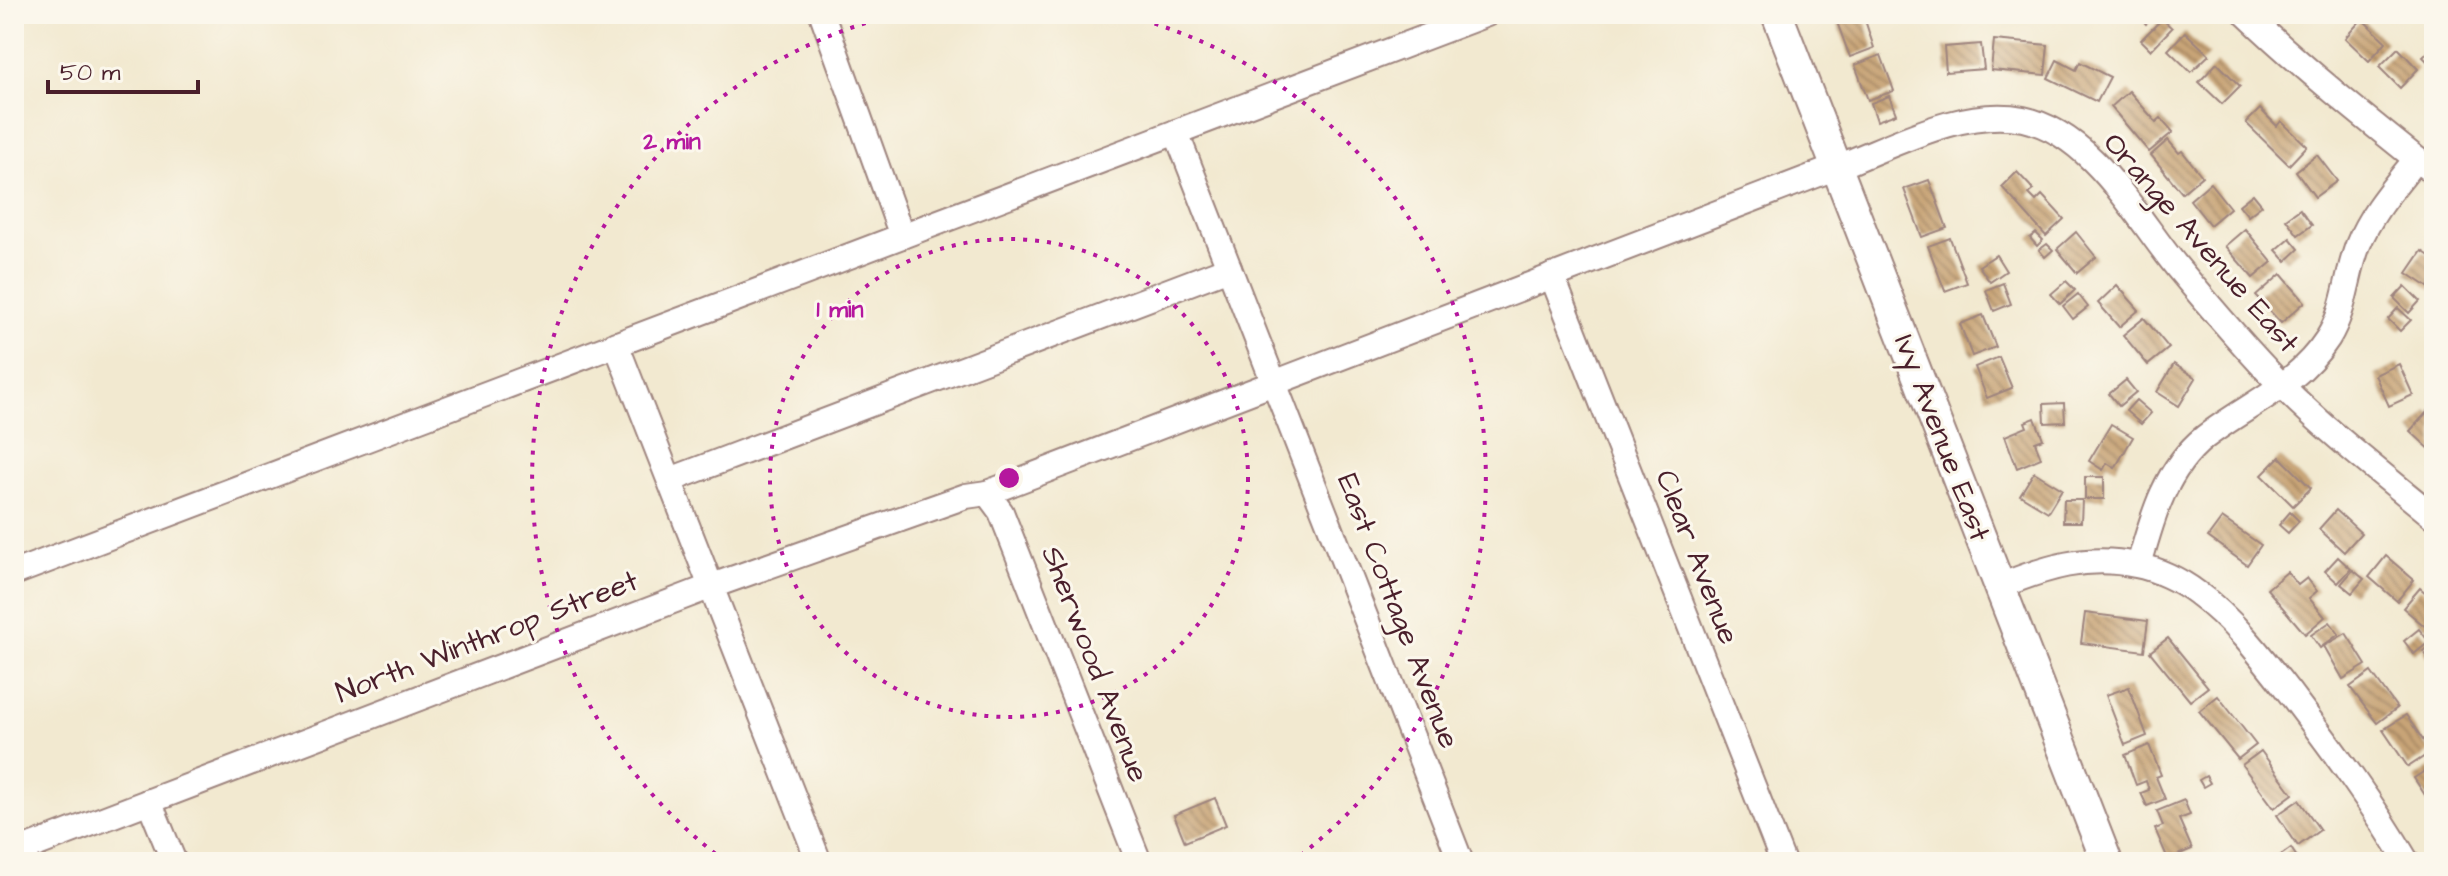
<svg xmlns="http://www.w3.org/2000/svg" width="2448" height="876" font-family="'Architects Daughter',sans-serif">
  <defs>
    <pattern id="building-back-hatch" width="6" height="6" patternUnits="userSpaceOnUse" patternTransform="scale(2)"><rect width="6" height="6" fill="#c8a477"/><path d="M-1 5l2 2M0 0l6 6M5-1l2 2" fill="none" stroke="#a48562"/></pattern>
  </defs>
  <rect width="100%" height="100%" fill="#fbf7ec"/>
  <filter id="ink" filterUnits="userSpaceOnUse"><feTurbulence type="fractalNoise" baseFrequency=".0125" numOctaves="2"/><feDisplacementMap in="SourceGraphic" scale="16" xChannelSelector="R" yChannelSelector="G"/><feConvolveMatrix kernelMatrix="1 2 1 2 8 2 1 2 1" color-interpolation-filters="sRGB"/></filter>
  <filter id="wash" filterUnits="userSpaceOnUse"><feTurbulence type="fractalNoise" baseFrequency=".006" numOctaves="4" result="noise"/><feDisplacementMap in="SourceGraphic" scale="32" xChannelSelector="R" yChannelSelector="G"/><feGaussianBlur stdDeviation="1.8" result="paint"/><feColorMatrix in="noise" values="0 0 0 0 0 0 0 0 0 0 0 0 0 0 0 0 0 1.4 0 .05"/><feComposite in="paint" operator="in"/></filter>
  <g filter="url(#wash)">
    <rect width="100%" height="100%" fill="#f2e9d0"/>
    <g id="blocks">
      <!-- building -->
      <g fill="url(#building-back-hatch)">
        <polygon points="1834,14 1863,14 1874,48 1850,57"/>
        <polygon points="2137,14 2157,14 2146,24"/>
        <polygon points="2162,19 2172,28 2151,50 2141,40"/>
        <polygon points="2362,19 2386,42 2369,61 2345,38"/>
        <polygon points="2185,32 2209,55 2191,72 2168,50"/>
        <polygon points="1994,40 2048,45 2045,75 1991,70"/>
        <polygon points="1981,44 1984,69 1946,72 1944,47"/>
        <polygon points="2434,46 2434,68 2423,57"/>
        <polygon points="2398,48 2418,69 2400,88 2379,67"/>
        <polygon points="1881,55 1894,91 1868,100 1855,65"/>
        <polygon points="2057,60 2076,70 2080,62 2110,77 2097,102 2048,78"/>
        <polygon points="2217,63 2240,86 2222,104 2199,82"/>
        <polygon points="2129,91 2156,122 2161,118 2173,132 2149,152 2111,107"/>
        <polygon points="1889,96 1896,114 1877,121 1871,103"/>
        <polygon points="2260,109 2277,126 2281,121 2307,146 2289,165 2246,123"/>
        <polygon points="2168,140 2179,153 2182,151 2202,176 2182,193 2151,155"/>
        <polygon points="2317,155 2337,181 2315,197 2296,171"/>
        <polygon points="2017,172 2034,190 2029,194 2036,201 2042,195 2064,219 2046,236 2002,187"/>
        <polygon points="1929,180 1947,228 1922,237 1904,189"/>
        <polygon points="2210,183 2230,208 2210,225 2190,200"/>
        <polygon points="2253,194 2262,205 2248,216 2239,205"/>
        <polygon points="2300,209 2312,225 2298,235 2286,219"/>
        <polygon points="2245,229 2272,262 2253,278 2225,246"/>
        <polygon points="2076,232 2096,257 2077,273 2057,249"/>
        <polygon points="2036,233 2043,240 2037,246 2030,238"/>
        <polygon points="1950,238 1967,283 1945,291 1928,246"/>
        <polygon points="2290,238 2299,249 2286,261 2276,250"/>
        <polygon points="2047,244 2053,250 2045,257 2039,250"/>
        <polygon points="2422,251 2434,259 2434,291 2407,273"/>
        <polygon points="1996,255 2006,271 1990,282 1979,266"/>
        <polygon points="2281,274 2305,302 2281,323 2256,296"/>
        <polygon points="2066,281 2075,290 2060,304 2051,294"/>
        <polygon points="2003,283 2011,304 1994,311 1986,290"/>
        <polygon points="2117,285 2139,310 2119,327 2098,303"/>
        <polygon points="2405,286 2420,301 2409,313 2394,298"/>
        <polygon points="2078,294 2088,307 2073,319 2063,306"/>
        <polygon points="2398,308 2411,320 2400,331 2388,319"/>
        <polygon points="1983,315 1996,347 1972,356 1960,324"/>
        <polygon points="2144,318 2169,348 2148,365 2123,335"/>
        <polygon points="1999,357 2012,388 1987,398 1975,367"/>
        <polygon points="2174,364 2196,378 2179,406 2157,392"/>
        <polygon points="2399,364 2413,395 2389,406 2375,375"/>
        <polygon points="2126,380 2136,392 2119,406 2109,394"/>
        <polygon points="2136,400 2151,413 2141,424 2126,411"/>
        <polygon points="2064,403 2065,422 2045,423 2044,404"/>
        <polygon points="2428,411 2434,417 2434,453 2410,431"/>
        <polygon points="2035,418 2043,439 2035,442 2041,458 2017,468 2005,436 2027,427 2025,422"/>
        <polygon points="2111,424 2133,437 2115,468 2107,463 2103,470 2089,461"/>
        <polygon points="2280,457 2311,488 2293,506 2262,475"/>
        <polygon points="2034,472 2062,489 2048,512 2020,495"/>
        <rect x="2085" y="477" width="19" height="22"/>
        <polygon points="2064,500 2082,500 2081,522 2063,522"/>
        <polygon points="2336,510 2361,533 2344,552 2319,529"/>
        <polygon points="2290,512 2299,521 2288,533 2279,525"/>
        <polygon points="2222,518 2261,545 2247,565 2208,537"/>
        <polygon points="2386,556 2414,580 2397,601 2369,577"/>
        <polygon points="2338,557 2351,569 2338,583 2325,571"/>
        <polygon points="2353,570 2364,579 2352,593 2341,584"/>
        <polygon points="2287,572 2298,585 2307,578 2317,591 2309,598 2325,617 2305,634 2267,589"/>
        <polygon points="2420,588 2434,600 2434,620 2427,628 2403,608"/>
        <polygon points="2085,613 2148,621 2144,651 2081,643"/>
        <polygon points="2330,622 2339,634 2320,648 2311,635"/>
        <polygon points="2419,629 2429,642 2414,654 2404,641"/>
        <polygon points="2346,633 2366,665 2343,679 2324,646"/>
        <polygon points="2168,638 2208,687 2190,701 2150,652"/>
        <polygon points="2434,642 2434,658 2431,661 2423,651"/>
        <polygon points="2371,672 2397,708 2377,723 2350,687"/>
        <polygon points="2129,687 2147,736 2125,745 2106,695"/>
        <polygon points="2218,696 2256,745 2238,759 2199,711"/>
        <polygon points="2406,715 2431,752 2408,767 2383,730"/>
        <polygon points="2149,745 2161,775 2156,777 2165,799 2147,806 2141,793 2149,790 2146,781 2136,785 2125,755"/>
        <polygon points="2261,751 2293,794 2274,808 2242,765"/>
        <polygon points="2434,765 2434,809 2414,778"/>
        <polygon points="2206,776 2210,783 2203,787 2199,780"/>
        <polygon points="1215,798 1226,825 1185,842 1174,815"/>
        <polygon points="2184,800 2190,815 2179,819 2192,849 2168,859 2155,829 2163,826 2157,811"/>
        <polygon points="2299,800 2320,830 2298,846 2277,815"/>
        <polygon points="2291,848 2300,862 2276,862 2274,860"/>
      </g>
    </g>
  </g>
  <g filter="url(#ink)">
    <use href="#blocks" fill-opacity="0" stroke="#9e847e" stroke-width="2"/>
    <g fill="none" stroke-linecap="round" stroke-linejoin="round">
      <defs>
        <g id="minor">
          <polyline points="822,14 902,236"/>
          <path d="M2246,14C2306,71 2369,121 2434,173"/>
          <polyline points="1176,132 1461,862"/>
          <polyline points="1552,276 1783,862"/>
          <polyline points="616,344 819,862"/>
          <polyline points="670,480 1229,268"/>
          <polyline points="987,493 1001,512 1139,862"/>
          <path d="M2139,565C2152,518 2165,469 2205,437C2249,403 2296,387 2328,338C2346,309 2346,276 2358,245C2371,212 2395,186 2416,159"/>
          <polyline points="14,573 1487,14"/>
          <path d="M2000,586C2045,568 2087,554 2136,565C2157,569 2180,580 2197,593C2234,620 2264,660 2292,696C2333,750 2373,804 2407,862"/>
          <polyline points="149,801 174,862"/>
          <path d="M14,853L712,586L966,496L987,493L1837,167C1893,146 1961,107 2023,119C2093,134 2135,216 2177,267C2211,308 2245,348 2282,386C2329,433 2382,474 2434,517"/>
        </g>
        <polyline id="tertiary" points="1777,14 2107,862"/>
      </defs>
      <!-- minor casing -->
      <use href="#minor" stroke="#9e847e" stroke-width="28"/>
      <!-- tertiary casing -->
      <use href="#tertiary" stroke="#9e847e" stroke-width="34"/>
      <!-- minor -->
      <use href="#minor" stroke="#fff" stroke-width="24"/>
      <!-- tertiary -->
      <use href="#tertiary" stroke="#fff" stroke-width="30"/>
    </g>
  </g>
  <!-- distance rings -->
  <g fill="none" stroke="#b5179e" stroke-width="4" stroke-dasharray="4 8">
    <circle cx="1009" cy="478" r="239"/>
    <path d="M725 861A477 477 0 0 1 898 14M1120 14A477 477 0 0 1 1293 861"/>
  </g>
  <g text-anchor="middle" dominant-baseline="central" stroke-width="6" stroke-linejoin="round" paint-order="stroke">
    <!-- street labels -->
    <g font-size="30" fill="#4a1f2b" stroke="#fbf7ec">
      <text transform="translate(2201 243) rotate(49)">Orange Avenue East</text>
      <text transform="translate(1942 438) rotate(69)">Ivy Avenue East</text>
      <text transform="translate(1697 557) rotate(69)">Clear Avenue</text>
      <text transform="translate(1398 611) rotate(69)">East Cottage Avenue</text>
      <text transform="translate(487 637) rotate(-21)">North Winthrop Street</text>
      <text transform="translate(1095 664) rotate(69)">Sherwood Avenue</text>
    </g>
  </g>
  <circle cx="1009" cy="478" r="12" fill="#b5179e" stroke="#fbf7ec" stroke-width="4"/>
  <g font-size="24" text-anchor="middle" font-weight="bold" fill="#b5179e" stroke="#fbf7ec" stroke-width="6" stroke-linejoin="round" paint-order="stroke">
    <text x="672" y="149">2 min</text>
    <text x="840" y="317">1 min</text>
  </g>
  <!-- margin -->
  <rect width="2448" height="876" fill="none" stroke="#fbf7ec" stroke-width="48"/>
  <!-- scale -->
  <path d="M48 80v12h150v-12" fill="none" stroke="#4a1f2b" stroke-width="4"/>
  <text x="60" y="80" font-size="24" fill="#4a1f2b" stroke="#fbf7ec" stroke-width="6" paint-order="stroke">50 m</text>
</svg>
